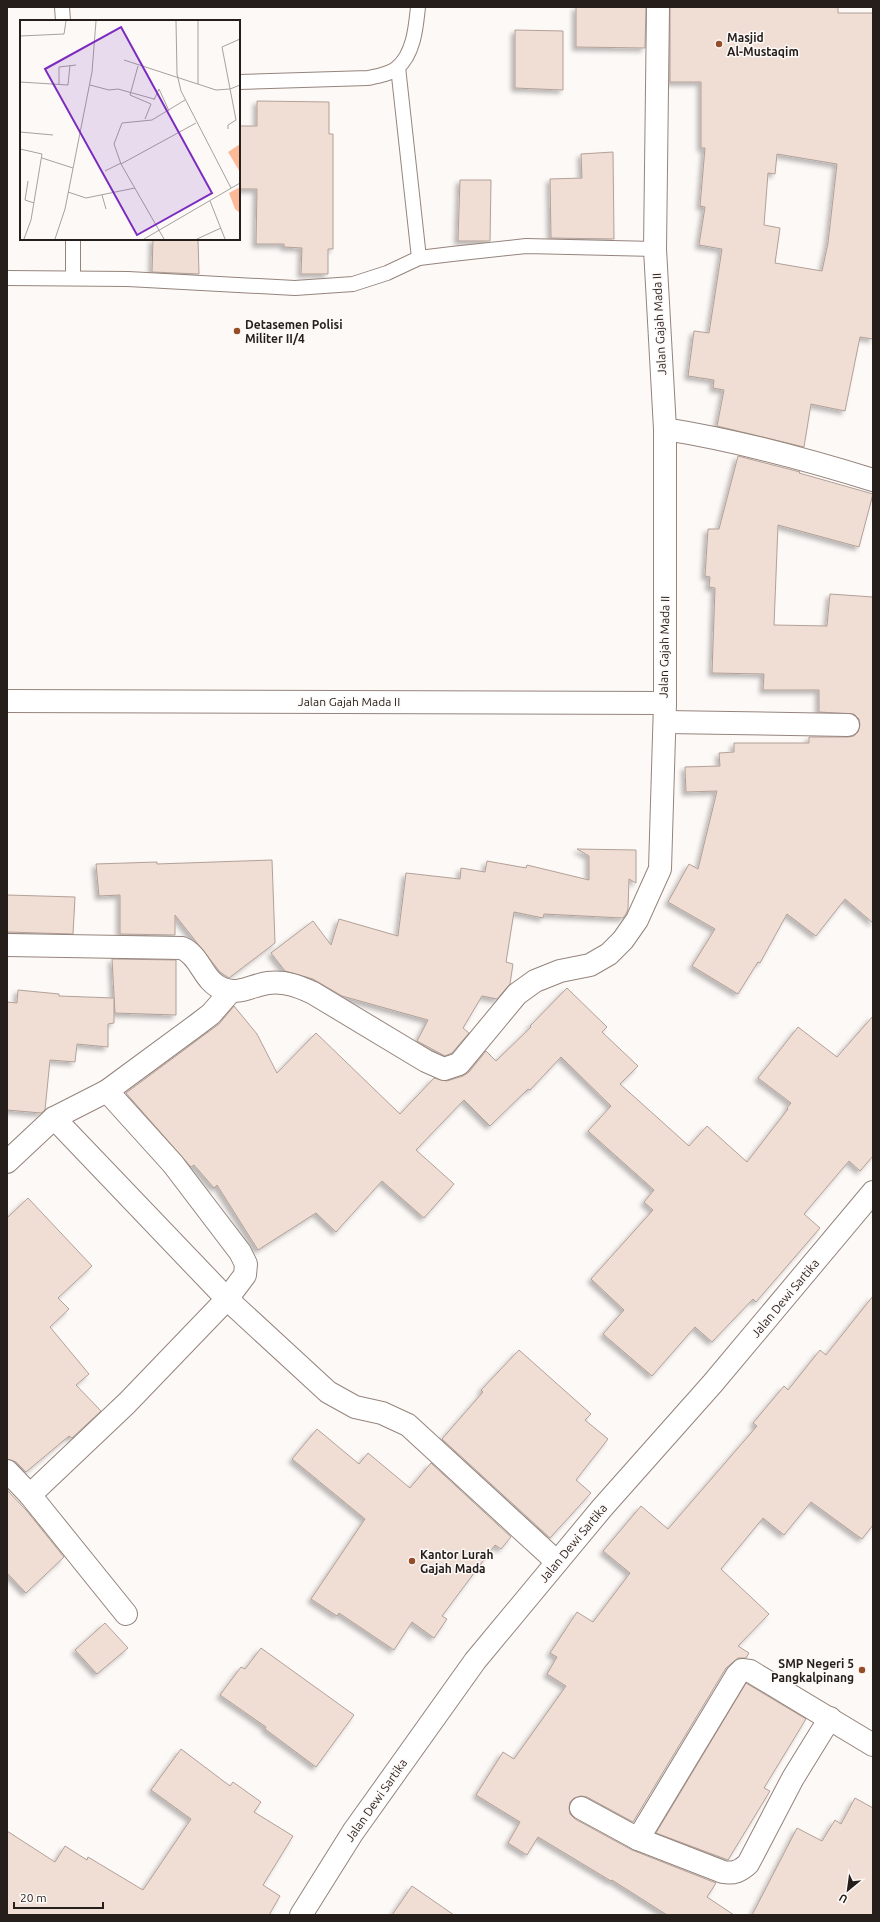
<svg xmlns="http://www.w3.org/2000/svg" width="880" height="1922" font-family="Ubuntu,sans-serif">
  <defs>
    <filter id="shadow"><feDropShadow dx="-3.5" dy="3.5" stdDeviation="2" flood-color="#0004"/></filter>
  </defs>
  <rect width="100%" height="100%" fill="#fdf9f7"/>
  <!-- building -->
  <g fill="#f0ddd4" stroke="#b2a198" fill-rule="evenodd" filter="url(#shadow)">
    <polygon points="576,7 646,7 645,48 576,47"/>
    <path d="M670,7H838V13H873V339L860,337L845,411L811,404L804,447L717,426L724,390L713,388L714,380L688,376L694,331L709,333L722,249L699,245L705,207L700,206L705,148H701V82H670ZM777,154L837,164L828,243L822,271L775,263L780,228L764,225L768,173L775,174Z"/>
    <polygon points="515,30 563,31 563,90 515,88"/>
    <polygon points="257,101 329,102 329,134 333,134 333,249 328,249 328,274 301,274 302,248 284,247 284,244 256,244 257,189 239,189 239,126 257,126"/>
    <polygon points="613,152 614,239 551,238 550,179 582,178 581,154"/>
    <polygon points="460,180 491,180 490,241 458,241"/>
    <polygon points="153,239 198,239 199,274 152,272"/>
    <polygon points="738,456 800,472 799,473 873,494 859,547 778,525 774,625 827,626 830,594 873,597 873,923 845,899 816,936 787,914 760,963 758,962 738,994 692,966 715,929 668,902 689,864 698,869 717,791 686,792 685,767 720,766 719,753 734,752 734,743 809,743 809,737 848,737 854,736 858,732 860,725 859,719 854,714 819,712 819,690 763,690 764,674 712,673 715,588 709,587 710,577 705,576 708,529 719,529"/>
    <polygon points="577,849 636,850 636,883 629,879 628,909 626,914 623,918 544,914 543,918 514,912 506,962 513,964 510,984 497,999 482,996 463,1028 469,1033 452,1053 445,1056 417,1041 428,1020 342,996 313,979 285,971 271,953 313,921 331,945 339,919 398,936 406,873 460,879 461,868 485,872 487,861 526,868 527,865 589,880 589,856"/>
    <polygon points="272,860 275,943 229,978 220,972 175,915 175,935 120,934 120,895 99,896 96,864 157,862 157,864"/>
    <polygon points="7,895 75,897 73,934 7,932"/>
    <polygon points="112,959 176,960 176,1015 115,1013"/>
    <polygon points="567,988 607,1027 602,1032 638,1066 620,1084 689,1146 707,1126 747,1162 788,1109 787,1108 791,1103 758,1078 798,1027 837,1057 873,1016 873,1156 860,1171 849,1161 804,1214 820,1228 756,1302 753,1299 712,1342 695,1327 652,1376 603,1334 624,1310 591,1279 653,1210 644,1202 654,1190 588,1131 611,1106 561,1057 530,1090 528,1089 490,1126 464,1100 416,1150 454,1184 424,1218 382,1181 336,1232 316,1213 258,1250 217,1185 214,1188 194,1165 191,1167 126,1093 219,1024 234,1006 257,1034 277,1073 316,1033 400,1114 434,1078 447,1081 463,1076 469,1072 486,1051 496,1061 531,1027 530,1026"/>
    <polygon points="18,990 59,994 59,996 114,998 114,1023 108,1024 108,1047 77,1044 75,1062 50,1060 45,1110 41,1113 7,1110 7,1002 17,1003"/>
    <polygon points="28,1198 92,1266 58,1298 69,1309 50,1327 89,1374 76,1385 101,1411 72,1438 69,1436 26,1472 16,1462 7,1459 7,1218"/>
    <polygon points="873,1296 873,1525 862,1539 811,1502 784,1535 763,1518 721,1569 769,1614 738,1646 749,1653 746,1658 738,1658 726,1668 633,1822 587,1797 581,1796 574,1798 570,1802 569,1808 570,1814 575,1819 632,1850 716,1883 707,1897 734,1915 667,1915 612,1880 611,1881 538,1837 527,1855 508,1843 520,1822 476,1795 503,1752 514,1759 566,1686 547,1674 557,1657 550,1653 577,1612 593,1622 630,1573 603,1551 641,1506 668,1529 757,1426 753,1423 784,1386 788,1390 820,1350 826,1355"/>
    <polygon points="519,1350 591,1414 585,1420 608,1439 576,1480 591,1493 550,1538 442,1439 483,1392 481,1390"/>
    <polygon points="317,1429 359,1464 368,1453 410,1488 431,1463 511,1537 501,1549 495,1545 442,1616 447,1619 434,1638 412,1622 394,1650 339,1613 337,1616 311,1599 365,1519 292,1459"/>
    <polygon points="7,1490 26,1510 64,1557 26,1593 7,1573"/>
    <polygon points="105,1623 128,1648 97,1674 75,1650"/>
    <polygon points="261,1648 354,1715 316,1767 265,1729 266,1727 220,1695 241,1667 245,1669"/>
    <polygon points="746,1683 806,1719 764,1788 770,1791 728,1860 656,1833"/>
    <polygon points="181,1749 230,1786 233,1782 261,1802 254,1812 293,1836 263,1885 280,1896 269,1915 7,1915 7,1831 55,1862 65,1846 87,1860 88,1857 143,1890 191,1819 151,1790"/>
    <polygon points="855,1798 873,1808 873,1915 752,1915 797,1828 822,1841 835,1820 841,1824"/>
    <polygon points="412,1886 454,1915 392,1915"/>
  </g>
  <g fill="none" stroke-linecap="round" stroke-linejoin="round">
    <defs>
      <g id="lane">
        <polyline points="62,7 63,21"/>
        <polyline points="398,67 419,258"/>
        <path d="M239,82L368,78C378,76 390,74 397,68C414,54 416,26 418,7"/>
        <polyline points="73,239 73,278"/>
        <polyline points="7,278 128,279 295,288 353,284 387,273 419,258 452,254 526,246 655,249"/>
      </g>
      <g id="street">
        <path d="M665,429C735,440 805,459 873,480"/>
        <polyline points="7,701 665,703 665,429 655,249 658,7"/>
        <polyline points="665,722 848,725"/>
        <path d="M7,945L182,948C201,956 203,982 223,989C240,995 252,985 268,983C285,981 298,986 313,993L426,1061L444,1069L459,1064L517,994L535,981L560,971L590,965L609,954L623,940L637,920L660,869L665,703"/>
        <polyline points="54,1118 227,1299 328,1392 355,1407 382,1413 408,1425 557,1562"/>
        <polyline points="7,1162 54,1118 107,1091"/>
        <polyline points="7,1471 30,1495 126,1614"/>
        <polyline points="30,1495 127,1403 227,1299 245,1275 246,1264 240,1252 173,1164 107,1091 198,1024 211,1014 231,991"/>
        <path d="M581,1808L638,1839L723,1872C734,1874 740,1871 748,1864L793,1778L830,1718"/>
        <polyline points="638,1839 737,1675 742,1670 750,1671 873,1745"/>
        <polyline points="301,1915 353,1832 475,1661 602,1508 713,1383 873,1192"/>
      </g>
    </defs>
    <!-- lane casing -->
    <use href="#lane" stroke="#95847c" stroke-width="16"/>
    <!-- street casing -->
    <use href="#street" stroke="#95847c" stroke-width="24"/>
    <!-- lane -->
    <use href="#lane" stroke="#fff" stroke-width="14"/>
    <!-- street -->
    <use href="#street" stroke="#fff" stroke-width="22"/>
  </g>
  <!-- markers -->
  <g fill="#944d26" stroke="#fdf9f7" stroke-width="1.5">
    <circle cx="719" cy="44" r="4"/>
    <circle cx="237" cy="331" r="4"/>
    <circle cx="412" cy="1561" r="4"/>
    <circle cx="862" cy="1670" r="4"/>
  </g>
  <g text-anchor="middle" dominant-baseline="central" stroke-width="3" stroke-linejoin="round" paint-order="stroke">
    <!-- poi labels -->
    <g font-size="12" font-weight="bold" fill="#251e1b" stroke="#fdf9f7" text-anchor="start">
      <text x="727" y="37">Masjid<tspan x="727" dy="14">Al-Mustaqim</tspan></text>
      <text x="245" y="324">Detasemen Polisi<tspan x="245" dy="14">Militer II/4</tspan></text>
      <text x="420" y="1554">Kantor Lurah<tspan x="420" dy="14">Gajah Mada</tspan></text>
      <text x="854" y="1663" text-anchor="end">SMP Negeri 5<tspan x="854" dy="14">Pangkalpinang</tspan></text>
    </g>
    <!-- street labels -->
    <g font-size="12" fill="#251e1b" stroke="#fdf9f7">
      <text transform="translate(659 324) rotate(-93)">Jalan Gajah Mada II</text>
      <text transform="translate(664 647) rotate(-89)">Jalan Gajah Mada II</text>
      <text x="349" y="701">Jalan Gajah Mada II</text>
      <text transform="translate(785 1298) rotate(-50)">Jalan Dewi Sartika</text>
      <text transform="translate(573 1543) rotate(-50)">Jalan Dewi Sartika</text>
      <text transform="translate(376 1800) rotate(-55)">Jalan Dewi Sartika</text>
    </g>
  </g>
  <!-- overview -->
  <g transform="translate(20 20)">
    <rect width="220" height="220" fill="#fdf9f7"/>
    <path d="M220,124V152L208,132ZM220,167V193L215,189L209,173Z" fill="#fcb998"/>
    <path fill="none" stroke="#a7a19f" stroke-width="1" d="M156,1L157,54L161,71L211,168M178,1V64M0,16L44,14L46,1M104,40L196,70L210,69L220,65M118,46L110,75L131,84L125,99M0,62L48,65L50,45M39,65V47L56,45M70,65L89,70L98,69L134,79M134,80L139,69L149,91M208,109V105L216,100L202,27L220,19M0,112L33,115M0,129L22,134L11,200L4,219M22,138L53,148M101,144L94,124L102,103L132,100L165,80M85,151L101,143M8,161L5,180L14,183M48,172L66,178L115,168M82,175L86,189M190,181L205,219M35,219L45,189L72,52L76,1M124,219L220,163M144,219L101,144L176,103M177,219L201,208"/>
    <path fill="#7b2cbf" fill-opacity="0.15" stroke="#7b2cbf" stroke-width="2" d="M101,7L192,173L117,215L25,49Z"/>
    <rect width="220" height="220" fill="none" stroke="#251e1b" stroke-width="2"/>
  </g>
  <!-- border -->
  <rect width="880" height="1922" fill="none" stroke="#251e1b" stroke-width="16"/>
  <!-- north arrow -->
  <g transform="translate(848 1890) rotate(209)" stroke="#fdf9f7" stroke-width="3" paint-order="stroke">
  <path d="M0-3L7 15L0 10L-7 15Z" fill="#251e1b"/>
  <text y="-6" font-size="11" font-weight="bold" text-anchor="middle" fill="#251e1b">U</text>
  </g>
  <!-- scale -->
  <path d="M14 1902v6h89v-6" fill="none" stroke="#251e1b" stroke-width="2"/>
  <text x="20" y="1902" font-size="12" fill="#251e1b" stroke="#fdf9f7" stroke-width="3" paint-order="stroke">20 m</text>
</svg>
